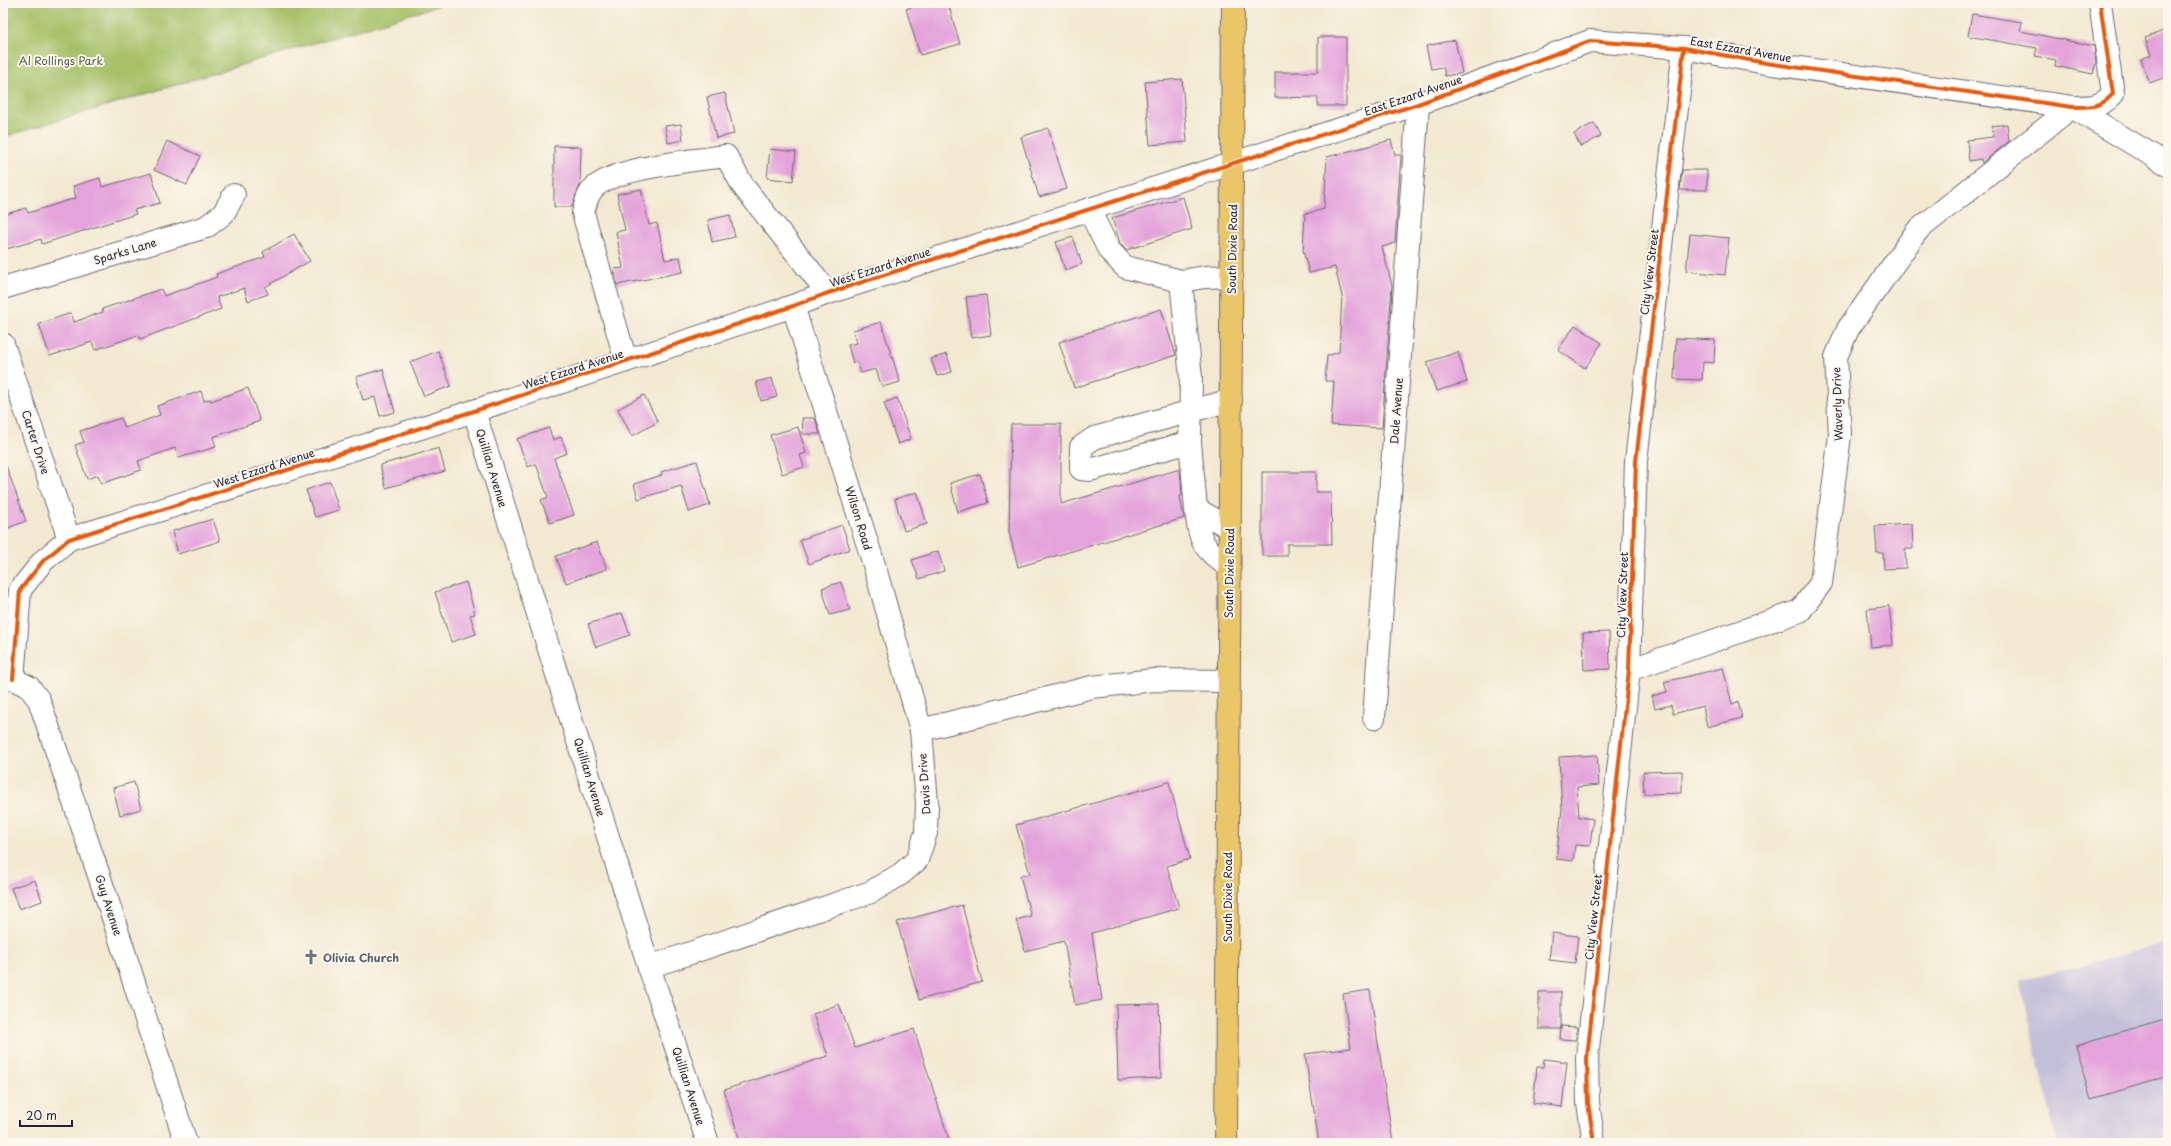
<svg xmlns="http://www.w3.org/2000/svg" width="2171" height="1146" font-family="'Playpen Sans',sans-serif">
  <rect width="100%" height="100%" fill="#fbf7ec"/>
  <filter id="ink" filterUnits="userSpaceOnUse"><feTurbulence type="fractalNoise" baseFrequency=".025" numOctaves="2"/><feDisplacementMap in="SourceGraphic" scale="8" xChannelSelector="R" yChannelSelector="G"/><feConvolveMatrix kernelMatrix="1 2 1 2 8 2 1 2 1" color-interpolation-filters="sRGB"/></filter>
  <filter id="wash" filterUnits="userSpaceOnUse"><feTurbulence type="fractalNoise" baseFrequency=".012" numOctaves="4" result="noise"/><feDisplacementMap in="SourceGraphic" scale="16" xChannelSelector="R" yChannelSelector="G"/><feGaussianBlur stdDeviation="0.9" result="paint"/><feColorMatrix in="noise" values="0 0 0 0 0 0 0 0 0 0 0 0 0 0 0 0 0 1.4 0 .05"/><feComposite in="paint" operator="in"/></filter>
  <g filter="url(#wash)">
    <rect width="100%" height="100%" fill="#f3e9d1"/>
    <!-- industrial -->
    <polygon fill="#c5c0da" points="2168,943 2168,1143 2057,1143 2020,981"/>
    <!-- green -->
    <polygon fill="#a6c168" stroke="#647252" points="3,3 447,3 3,137"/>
    <g id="blocks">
      <!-- building -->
      <g fill="#e4a4db">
        <polygon points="913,3 948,3 960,44 920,55 906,9 914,6"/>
        <polygon points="1972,14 2022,22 2020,31 2094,46 2096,62 2093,74 2055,66 2056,60 2035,56 2037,48 1968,36"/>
        <polygon points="2168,29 2168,76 2150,83 2141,59 2151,55 2145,38"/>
        <polygon points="1318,37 1346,37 1346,106 1318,106 1318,97 1275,98 1275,72 1318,72"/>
        <polygon points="1455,40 1462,73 1445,76 1443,67 1431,69 1426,46"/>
        <polygon points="1182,79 1187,142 1150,145 1145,82"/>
        <polygon points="725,93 734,134 716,138 707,97"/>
        <polygon points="1594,123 1601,136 1581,147 1574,134"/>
        <polygon points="681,124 683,140 668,143 665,126"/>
        <polygon points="2007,124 2009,141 1982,163 1981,159 1969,161 1967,140 1993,137 1992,126"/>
        <polygon points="1048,128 1067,189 1039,197 1021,137"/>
        <polygon points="1391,140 1395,155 1401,155 1395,243 1382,247 1392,285 1382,428 1331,425 1334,381 1325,381 1327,356 1339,352 1342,296 1335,267 1309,273 1303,250 1305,214 1324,209 1327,157"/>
        <polygon points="167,141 200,156 187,185 154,170"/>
        <polygon points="554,146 581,147 580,185 572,207 554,207"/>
        <polygon points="770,149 796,152 793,181 767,178"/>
        <polygon points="1682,170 1707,170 1707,190 1680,190"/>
        <polygon points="151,173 160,203 134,210 136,214 42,244 41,239 3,250 3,215 26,208 28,213 76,198 73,186 100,178 102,187"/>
        <polygon points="641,189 649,225 657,223 665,260 680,257 683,272 617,285 614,269 623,268 616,232 625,230 617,194"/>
        <polygon points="1183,197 1192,229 1126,250 1120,243 1112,218"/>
        <polygon points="730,215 735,237 712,242 708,220"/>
        <polygon points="294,234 310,261 265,287 268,294 248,301 244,288 217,297 221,309 140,339 138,335 95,350 92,342 50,356 39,324 71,313 74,322 103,312 102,309 161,289 164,296 217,277 216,274 265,257 263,252"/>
        <polygon points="1690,234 1729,238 1725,275 1686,271"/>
        <polygon points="1073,237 1082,264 1065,270 1056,242"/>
        <polygon points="986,295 991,335 971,338 966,297"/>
        <polygon points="1161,309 1176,355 1074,388 1059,342"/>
        <polygon points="881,322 900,382 882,387 876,369 861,373 857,361 853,363 848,345 857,343 853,330"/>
        <polygon points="1575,325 1602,343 1585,368 1558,350"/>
        <polygon points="1676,338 1715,340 1714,363 1703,362 1702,380 1674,379"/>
        <polygon points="438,351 451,386 424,396 410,362"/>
        <polygon points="1458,352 1467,382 1436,391 1427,362"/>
        <polygon points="947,354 952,372 937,376 931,359"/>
        <polygon points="383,369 395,412 380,416 375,397 363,400 356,377"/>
        <polygon points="772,378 777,397 761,401 756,382"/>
        <polygon points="248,388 260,421 213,437 216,447 178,458 175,448 138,461 141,470 101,484 98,475 87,479 75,445 84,442 80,431 121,418 125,428 160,415 157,406 201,391 204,401 210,399 211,401"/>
        <polygon points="644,395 658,422 632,436 618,409"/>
        <polygon points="897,398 911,439 898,444 884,403"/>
        <polygon points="802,418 815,418 820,434 803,434"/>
        <polygon points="1011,424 1061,424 1061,504 1180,469 1182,495 1180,496 1184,518 1018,567 1009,532"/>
        <polygon points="798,427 806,453 800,455 804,467 782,474 770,435"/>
        <polygon points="549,428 553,440 561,437 567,453 554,458 574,515 550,523 541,500 548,497 536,464 528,467 517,439"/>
        <polygon points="439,448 445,471 386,488 380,465"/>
        <polygon points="697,461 710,505 689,512 681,486 638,499 634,484 662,475 661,472"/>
        <polygon points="3,463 5,463 26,521 3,530"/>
        <polygon points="1262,472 1316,472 1316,492 1331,492 1332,544 1287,544 1287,556 1262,556"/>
        <polygon points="980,474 988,503 958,512 950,483"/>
        <polygon points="330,482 339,510 315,517 306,490"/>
        <polygon points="917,492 927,524 904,531 895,499"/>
        <polygon points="213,519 220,541 178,554 172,531"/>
        <polygon points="1912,524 1913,549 1905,549 1906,568 1884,569 1883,553 1877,553 1875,526"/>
        <polygon points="842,525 850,549 809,564 800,540"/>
        <polygon points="597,542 607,569 566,583 556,556"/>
        <polygon points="938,551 944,571 919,579 912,560"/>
        <polygon points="466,582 475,614 470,615 476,634 451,642 435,592"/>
        <polygon points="841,582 850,610 830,615 822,588"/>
        <polygon points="1889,606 1893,645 1871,647 1867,609"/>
        <polygon points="622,613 630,635 596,647 588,624"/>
        <polygon points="1609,632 1610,669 1584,670 1583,633"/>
        <polygon points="1723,668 1732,704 1738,702 1742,718 1707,727 1703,706 1673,714 1671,705 1655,709 1652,696 1667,692 1664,682"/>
        <polygon points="1597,755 1599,785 1577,787 1579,817 1593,819 1590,846 1575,845 1573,861 1556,859 1562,809 1559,757"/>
        <polygon points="1682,771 1682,793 1644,794 1643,772"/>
        <polygon points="134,782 141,809 120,815 113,788"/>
        <polygon points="1169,782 1190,859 1167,866 1179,908 1092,933 1102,1000 1075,1005 1064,941 1025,951 1016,920 1031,916 1020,876 1030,874 1016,825"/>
        <polygon points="35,880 42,901 19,909 11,888"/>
        <polygon points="962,905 982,982 919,1000 897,922"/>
        <polygon points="1552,933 1578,936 1575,963 1549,960"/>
        <polygon points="1370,990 1393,1143 1319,1143 1305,1054 1351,1048 1343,994"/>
        <rect x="1539" y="992" width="22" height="37"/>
        <polygon points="839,1004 855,1048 914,1029 950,1143 749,1143 747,1138 740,1141 724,1090 828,1056 813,1014"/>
        <polygon points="1159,1004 1161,1078 1118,1080 1116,1005"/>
        <polygon points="2168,1018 2168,1076 2091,1099 2075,1045"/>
        <polygon points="1561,1026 1577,1027 1576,1040 1560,1039"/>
        <polygon points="1544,1059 1567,1062 1562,1107 1533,1103 1537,1067 1543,1067"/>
      </g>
    </g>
  </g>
  <g filter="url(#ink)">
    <use href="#blocks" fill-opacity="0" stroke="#6b6870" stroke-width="1"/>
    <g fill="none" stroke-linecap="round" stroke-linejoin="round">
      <defs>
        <g id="minor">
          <polyline points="2072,107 2165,163"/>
          <polyline points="1089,210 1109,250 1125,267 1181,281 1191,378 1190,442 1196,509"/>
          <polyline points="1181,281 1205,277 1232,276"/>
          <polyline points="3,288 206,227 223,214 234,195"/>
          <polyline points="3,344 69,539"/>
          <path d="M626,361L583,213C585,207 586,199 590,193C603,168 698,160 726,156L743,186L828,293"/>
          <polyline points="474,411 649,967 708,1143"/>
          <polyline points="1190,442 1090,470 1081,469 1081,447 1094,438 1231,400"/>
          <path d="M1229,567C1203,548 1199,542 1196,509L1230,528"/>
          <polyline points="1629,670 1800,611 1821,583 1840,435 1836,357 1848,329 1917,231 2072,107"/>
          <path d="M13,679L20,590L43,561L69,539L474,411L793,306L828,293L1418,104L1590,41L1684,48L1766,63L2072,107C2090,107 2100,108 2113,94L2100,3"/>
          <polyline points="13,679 29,687 39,700 107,899 186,1143"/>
          <polyline points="1374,718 1418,104"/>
          <polyline points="921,730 1092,687 1154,680 1228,681"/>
          <polyline points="649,967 871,892 901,874 917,860 926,833 927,803 921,730 875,568 793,306"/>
          <polyline points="1594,1143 1588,1103 1587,1058 1629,670 1636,461 1684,48"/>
        </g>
        <polyline id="major" points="1226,1143 1233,3"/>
      </defs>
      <!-- minor casing -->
      <use href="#minor" stroke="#6b6870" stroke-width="24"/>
      <!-- major casing -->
      <use href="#major" stroke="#6b6870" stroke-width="24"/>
      <!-- minor -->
      <use href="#minor" stroke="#fff" stroke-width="22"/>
      <!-- major -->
      <use href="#major" stroke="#ebc669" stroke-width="22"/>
      <defs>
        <g id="cycleway">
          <path d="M13,679L20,590L43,561L69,539L474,411L793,306L828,293L1418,104L1590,41L1684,48L1766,63L2072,107C2090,107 2100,108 2113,94L2100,3"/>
          <polyline points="1594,1143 1588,1103 1587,1058 1629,670 1636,461 1684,48"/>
        </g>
      </defs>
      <!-- cycleway casing -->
      <use href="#cycleway" stroke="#fbf7ec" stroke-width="6"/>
      <!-- cycleway -->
      <use href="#cycleway" stroke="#e8590c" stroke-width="4"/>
    </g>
  </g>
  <!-- icons -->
  <defs>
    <symbol id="church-bare" viewBox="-9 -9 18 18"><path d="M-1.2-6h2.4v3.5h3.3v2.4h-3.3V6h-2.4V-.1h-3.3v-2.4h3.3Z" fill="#6b7280" stroke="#fbf7ec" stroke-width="2.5" paint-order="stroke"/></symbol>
  </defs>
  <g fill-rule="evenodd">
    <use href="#church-bare" x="300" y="946" width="22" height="22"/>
  </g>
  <g text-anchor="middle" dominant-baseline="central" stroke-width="4" stroke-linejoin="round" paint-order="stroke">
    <!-- street labels -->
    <g font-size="11" fill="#22223b" stroke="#fbf7ec">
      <text transform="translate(1741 49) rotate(10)">East Ezzard Avenue</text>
      <text transform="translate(1413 95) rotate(-19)">East Ezzard Avenue</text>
      <text transform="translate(1232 249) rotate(-89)">South Dixie Road</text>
      <text transform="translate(125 251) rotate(-17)">Sparks Lane</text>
      <text transform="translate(880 267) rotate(-18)">West Ezzard Avenue</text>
      <text transform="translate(1649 272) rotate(-83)">City View Street</text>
      <text transform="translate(573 369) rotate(-18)">West Ezzard Avenue</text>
      <text transform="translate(1837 404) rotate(-92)">Waverly Drive</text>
      <text transform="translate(1396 411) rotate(-86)">Dale Avenue</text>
      <text transform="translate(36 442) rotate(72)">Carter Drive</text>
      <text transform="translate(264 468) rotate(-18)">West Ezzard Avenue</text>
      <text transform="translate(492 468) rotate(73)">Quillian Avenue</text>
      <text transform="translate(859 518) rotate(73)">Wilson Road</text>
      <text transform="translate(1229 573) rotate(-89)">South Dixie Road</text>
      <text transform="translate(1622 595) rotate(-88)">City View Street</text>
      <text transform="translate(590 777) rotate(73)">Quillian Avenue</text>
      <text transform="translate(924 784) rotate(-94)">Davis Drive</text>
      <text transform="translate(1227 897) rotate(-90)">South Dixie Road</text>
      <text transform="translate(109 905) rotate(72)">Guy Avenue</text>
      <text transform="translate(1593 917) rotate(-84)">City View Street</text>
      <text transform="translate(689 1086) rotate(72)">Quillian Avenue</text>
    </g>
    <!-- park labels -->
    <g font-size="11" fill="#505a4b" stroke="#fbf7ec">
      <text x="61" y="60">Al Rollings Park</text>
    </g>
    <!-- worship labels -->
    <g font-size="11" font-weight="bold" fill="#5b616d" stroke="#fbf7ec" text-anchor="start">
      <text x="323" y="957">Olivia Church</text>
    </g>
  </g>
  <!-- margin -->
  <rect width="2171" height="1146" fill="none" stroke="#fbf7ec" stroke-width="16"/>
  <!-- scale -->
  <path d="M20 1120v6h52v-6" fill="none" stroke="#22223b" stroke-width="2"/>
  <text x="26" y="1120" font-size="12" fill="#22223b" stroke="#fbf7ec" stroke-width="3" paint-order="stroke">20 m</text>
</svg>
